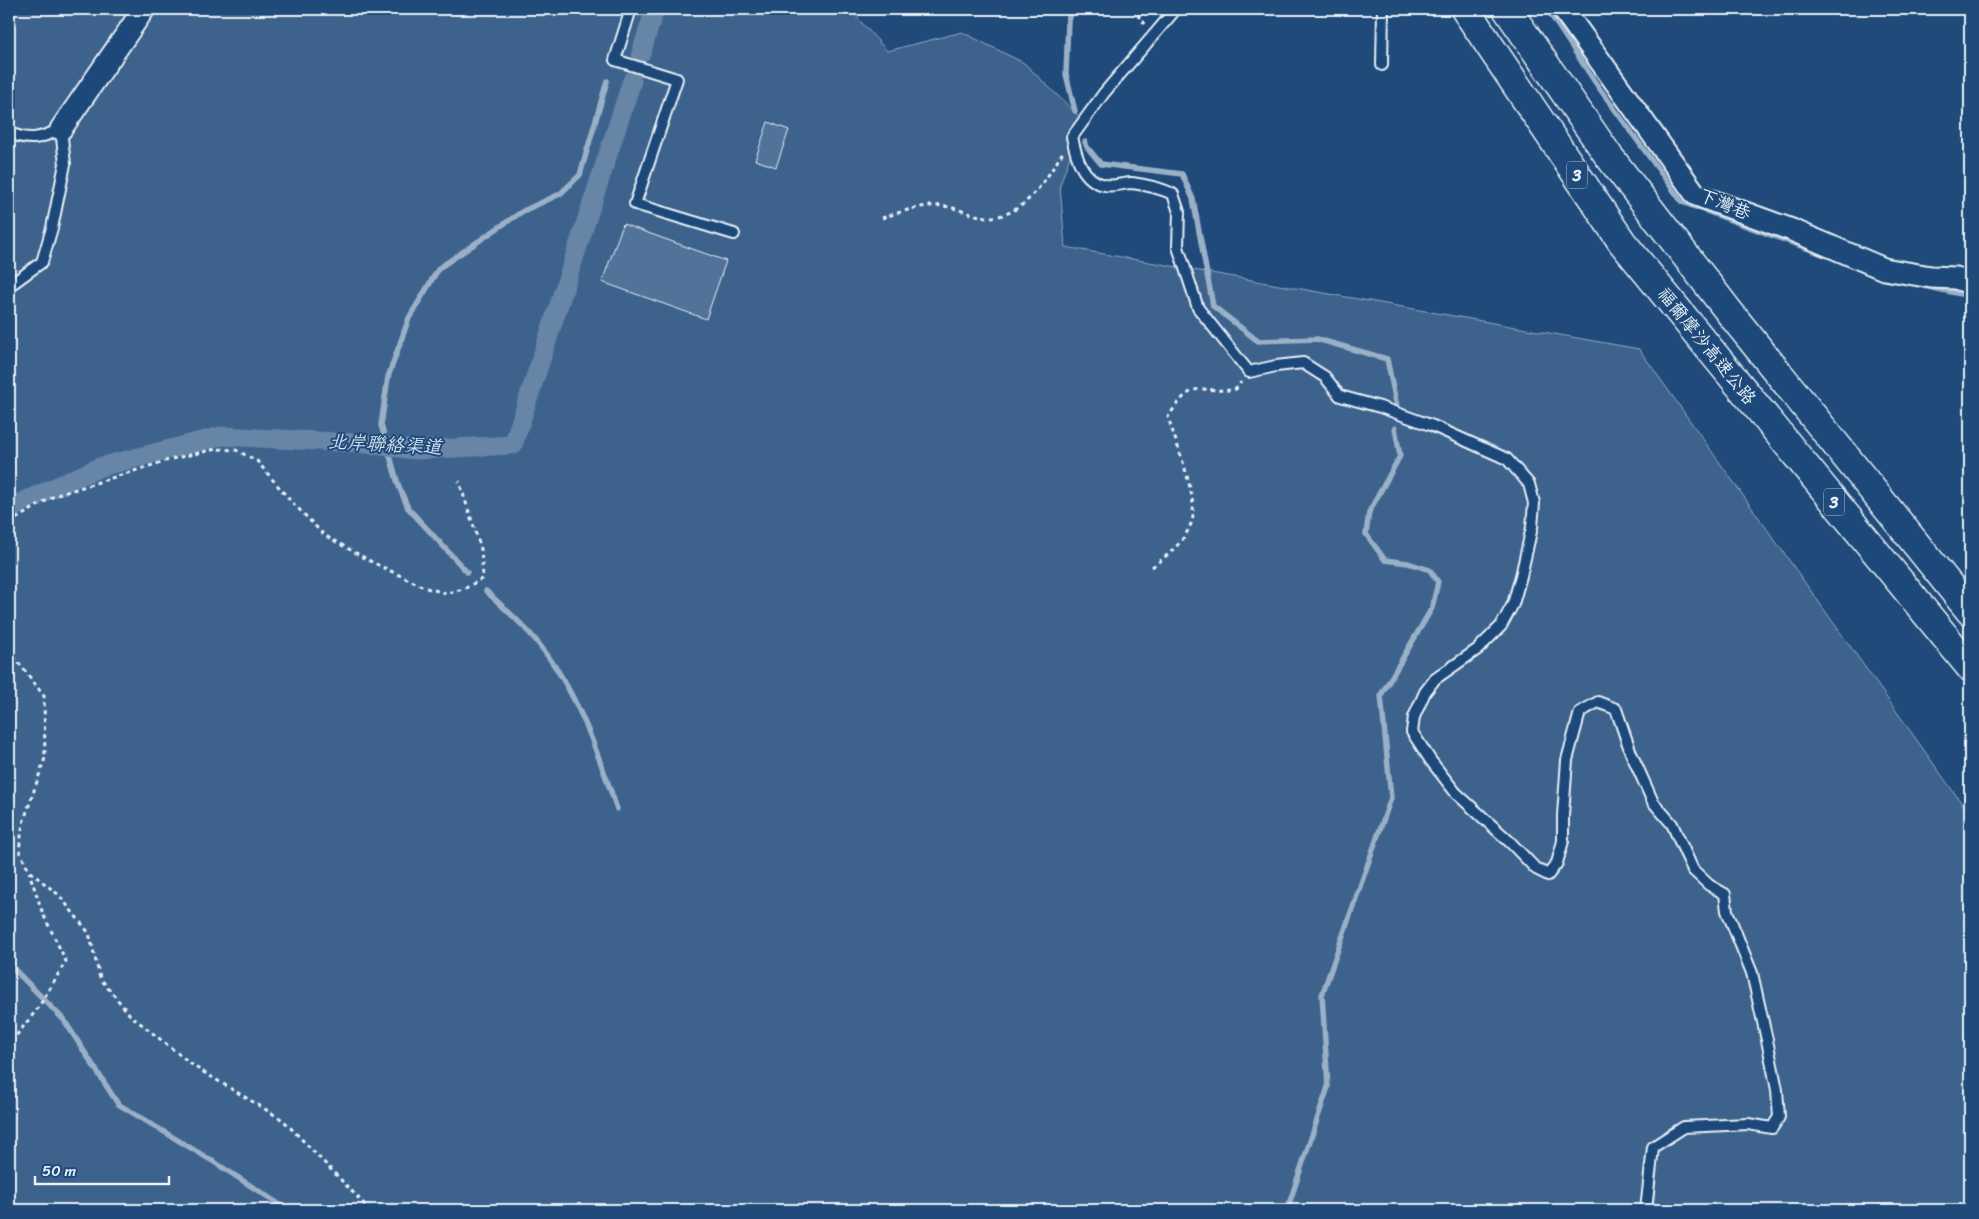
<svg xmlns="http://www.w3.org/2000/svg" width="1979" height="1219" font-family="Sriracha,'LXGW WenKai TC',sans-serif">
  <rect width="100%" height="100%" fill="#1f4a7a"/>
  <filter id="ink" filterUnits="userSpaceOnUse"><feTurbulence type="fractalNoise" baseFrequency=".02" numOctaves="2"/><feDisplacementMap in="SourceGraphic" scale="10" xChannelSelector="R" yChannelSelector="G"/><feConvolveMatrix kernelMatrix="1 2 1 2 8 2 1 2 1" color-interpolation-filters="sRGB"/></filter>
  <g filter="url(#ink)">
    <!-- green -->
    <polygon fill="#3c628c" stroke="#92aac2" points="9,9 837,9 854,14 887,51 962,32 1024,63 1083,120 1060,185 1065,247 1639,349 1970,815 1970,1210 9,1210"/>
    <g fill="none" stroke-linecap="round" stroke-linejoin="round">
      <!-- stream -->
      <g stroke="#9ab0c7" stroke-width="5.5">
        <polyline points="1072,9 1068,20 1066,74 1075,111"/>
        <polyline points="1547,9 1597,85 1682,202 1825,255"/>
        <polyline points="1085,142 1087,147 1101,164 1182,174 1193,199 1213,306 1258,341 1317,339 1387,359 1397,407"/>
        <polyline points="1924,286 1970,296"/>
        <polyline points="467,572 408,508 398,484 381,425 388,377 409,318 439,268 523,211 560,194 580,175 607,81"/>
        <path d="M486,591C504,608 523,624 538,643C577,691 597,751 617,809"/>
        <polyline points="9,964 64,1020 118,1104 214,1162 288,1210"/>
        <polyline points="1287,1210 1328,1087 1322,995 1391,798 1381,695 1432,608 1438,582 1430,570 1408,563 1385,560 1366,534 1369,512 1400,456 1395,428"/>
      </g>
      <!-- canal -->
      <g stroke="#6685a7" stroke-width="19">
        <polyline points="641,53 655,9"/>
        <polyline points="9,511 20,503 100,467 221,436 357,443 416,450 513,445 632,81"/>
      </g>
    </g>
    <!-- building -->
    <g fill="#517399" stroke="#e8f1f8">
      <polygon points="768,122 789,130 776,167 755,160"/>
      <polygon points="623,224 726,261 706,319 602,282"/>
    </g>
    <g fill="none" stroke-linecap="round" stroke-linejoin="round">
      <defs>
        <g id="lane">
          <polyline points="631,9 615,60 677,79 635,204 734,234"/>
          <path d="M1176,9L1104,93L1072,137C1076,156 1082,181 1105,185C1114,187 1124,183 1132,183C1147,185 1160,188 1173,194L1179,212L1178,247L1198,308L1249,372L1276,366L1303,363L1325,377L1340,396L1380,407L1433,426L1507,459L1529,484L1534,503L1532,527L1521,576L1513,604L1501,626L1478,649L1435,679L1425,692L1414,717L1412,732L1431,761L1456,793L1511,843L1536,869L1548,875L1557,863L1563,841V815L1567,760L1580,712L1598,702L1616,709L1631,753L1653,802L1672,824L1693,870L1709,885L1725,894L1727,911L1752,973L1767,1040L1777,1090L1779,1117L1772,1128L1748,1124L1684,1127L1653,1147L1646,1210"/>
          <polyline points="1382,65 1383,9"/>
          <path d="M9,129L10,133C31,142 41,138 61,129L65,164L52,228L42,262L9,286"/>
        </g>
        <g id="street">
          <polyline points="1563,9 1696,195 1792,230 1884,269 1931,277 1956,278 1970,283"/>
          <polyline points="61,129 144,9"/>
        </g>
        <g id="highway">
          <polyline points="1465,9 1622,242 1970,667"/>
          <polyline points="1507,9 1608,155 1730,313 1970,611"/>
        </g>
      </defs>
      <!-- lane casing -->
      <use href="#lane" stroke="#e8f1f8" stroke-width="14"/>
      <!-- street casing -->
      <use href="#street" stroke="#e8f1f8" stroke-width="25"/>
      <!-- highway casing -->
      <use href="#highway" stroke="#e8f1f8" stroke-width="31"/>
      <!-- path -->
      <g stroke="#e8f1f8" stroke-width="3" stroke-dasharray="4 4" stroke-linecap="butt">
        <polyline points="1132,9 1146,25"/>
        <path d="M882,218C901,212 922,204 942,206C957,207 976,218 991,217C1026,215 1046,179 1063,152"/>
        <polyline points="9,523 54,496 172,459 216,449 236,450 257,461 289,499 324,535 372,562 426,588 446,593 464,589 483,578 481,549 459,481"/>
        <path d="M1152,567C1168,555 1185,542 1192,521C1199,499 1175,441 1168,417C1175,407 1185,390 1200,389C1214,389 1221,392 1236,389L1241,382"/>
        <polyline points="9,650 44,696 45,758 23,823 19,850 29,871 59,895 89,933 100,978 130,1015 195,1067 283,1120 370,1210"/>
        <polyline points="9,1038 16,1036 38,1008 66,961 43,914 29,872"/>
      </g>
      <!-- lane -->
      <use href="#lane" stroke="#1f4a7a" stroke-width="10"/>
      <!-- street -->
      <use href="#street" stroke="#1f4a7a" stroke-width="21"/>
      <!-- highway -->
      <use href="#highway" stroke="#1f4a7a" stroke-width="28"/>
    </g>
  </g>
  <g text-anchor="middle" dominant-baseline="central" stroke-width="4" stroke-linejoin="round" paint-order="stroke">
    <!-- shield labels -->
    <g fill="#1f4a7a" stroke="#acbfd2" stroke-width="1">
      <rect x="1567" y="161.5" width="20" height="27" rx="4"/>
      <rect x="1824" y="488.5" width="20" height="27" rx="4"/>
    </g>
    <g font-size="16" font-weight="bold" fill="#e8f1f8">
      <text x="1577" y="175">3</text>
      <text x="1834" y="502">3</text>
    </g>
    <!-- street labels -->
    <g font-size="18" fill="#e8f1f8" stroke="#1f4a7a">
      <text transform="translate(1725 204) rotate(22)">下灣巷</text>
      <text transform="translate(1707 346) rotate(51)">福爾摩沙高速公路</text>
    </g>
    <!-- water labels -->
    <g font-size="19" font-style="italic" fill="#d4e1ec" stroke="#1f4a7a">
      <text transform="translate(385 444) rotate(3)">北岸聯絡渠道</text>
    </g>
  </g>
  <!-- margin -->
  <rect width="1979" height="1219" fill="none" stroke="#1f4a7a" stroke-width="30"/>
  <rect x="15" y="15" width="1949" height="1189" fill="none" stroke="#e8f1f8" stroke-width="2" filter="url(#ink)"/>
  <!-- scale -->
  <path d="M35 1176v8h134v-8" fill="none" stroke="#e8f1f8" stroke-width="2.5"/>
  <text x="42" y="1176" font-size="15" fill="#e8f1f8" stroke="#1f4a7a" stroke-width="4" paint-order="stroke">50 m</text>
</svg>
